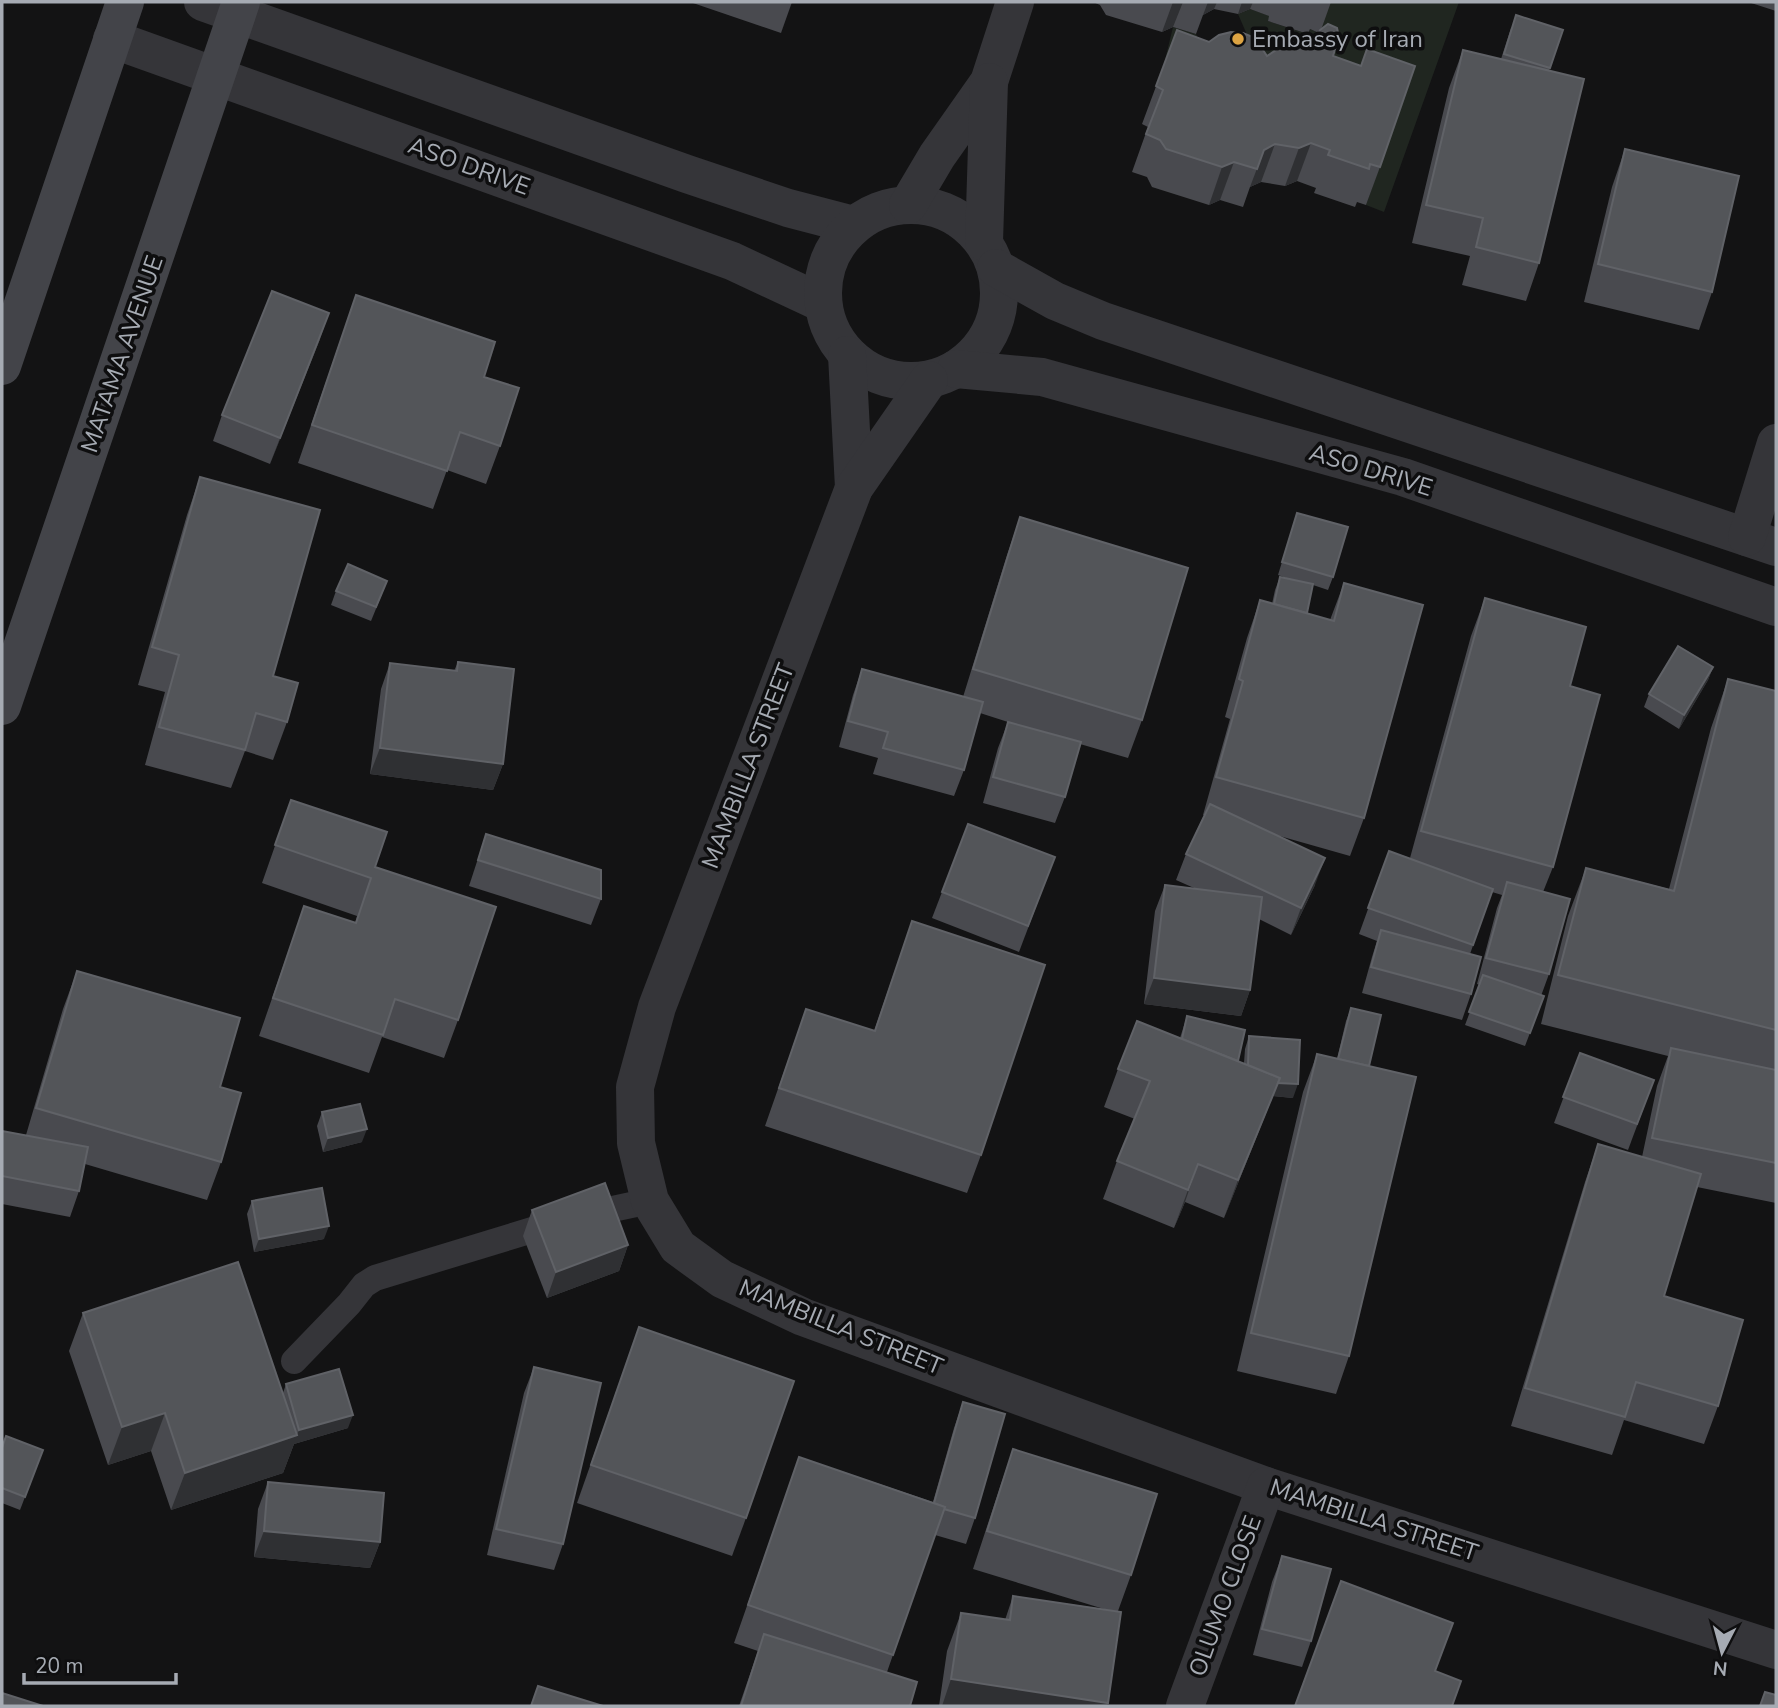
<svg xmlns="http://www.w3.org/2000/svg" width="1778" height="1708" font-family="'Nunito Sans',sans-serif">
  <rect width="100%" height="100%" fill="#131314"/>
  <!-- green -->
  <polygon fill="#202620" points="1330,2 1459,2 1384,212 1366,205 1401,105 1163,68 1173,27 1196,34 1207,57 1248,37 1238,14 1250,9 1270,16 1268,21 1308,34 1310,29 1319,33"/>
  <g fill="none" stroke-linecap="round" stroke-linejoin="round">
    <!-- service -->
    <polyline stroke="#353539" stroke-width="26" points="294,1361 349,1304 364,1285 375,1278 575,1217 650,1201"/>
    <!-- minor -->
    <g stroke="#353539" stroke-width="38">
      <polyline points="203,2 687,174 788,208 853,225"/>
      <polyline points="112,39 732,261 822,303"/>
      <circle cx="911" cy="293" r="88"/>
      <polyline points="908,205 937,156 989,82 1015,2"/>
      <polyline points="984,242 989,82"/>
      <polyline points="996,268 1055,301 1103,321 1776,547"/>
      <polyline points="847,355 854,488"/>
      <polyline points="956,369 1042,377 1403,477 1776,607"/>
      <polyline points="929,380 854,488 657,1007 635,1087 636,1143 650,1201 678,1247 722,1279 803,1317 1266,1486 1776,1650"/>
      <polyline points="1747,537 1776,443"/>
      <polyline points="1185,1706 1266,1486"/>
    </g>
    <!-- secondary -->
    <g stroke="#434449" stroke-width="38">
      <polyline points="2,366 125,2"/>
      <polyline points="2,706 241,2"/>
    </g>
  </g>
  <!-- wall -->
  <g fill="#494a4f">
    <polygon points="690,2 792,2 781,33"/>
    <polygon points="1093,2 1331,2 1321,30 1380,167 1366,205 1357,202 1355,207 1314,193 1316,188 1297,181 1285,186 1261,182 1250,187 1243,207 1220,200 1209,205 1152,187 1147,177 1132,172 1148,127 1142,124 1177,30 1209,42 1267,56 1313,49 1319,33 1310,29 1308,34 1268,21 1269,16 1250,9 1238,14 1214,9 1203,15 1196,34 1173,27 1162,32 1106,15 1100,5"/>
    <polygon points="1748,2 1776,2 1776,11"/>
    <polygon points="1511,28 1563,30 1549,71 1539,263 1526,301 1462,285 1470,256 1412,243 1449,88 1463,50 1501,59"/>
    <polygon points="1625,149 1712,292 1699,330 1584,302 1612,187"/>
    <polygon points="356,295 484,377 500,446 486,484 447,470 433,509 298,463"/>
    <polygon points="320,339 270,464 213,441 222,415"/>
    <polygon points="200,477 273,676 287,722 273,760 245,751 231,788 145,765 165,692 138,685 187,515"/>
    <polygon points="1297,513 1333,577 1328,590 1313,585 1307,613 1330,620 1344,583 1364,818 1350,856 1276,835 1315,885 1291,935 1259,919 1250,990 1241,1016 1144,1004 1155,911 1165,885 1194,888 1176,880 1186,854 1204,815 1203,815 1230,719 1225,717 1247,638 1260,600 1272,604 1275,590 1280,577 1292,580 1278,575"/>
    <polygon points="1020,517 1142,720 1128,758 1080,744 1065,797 1055,823 983,803 998,748 1008,722 980,713 964,770 954,796 873,774 878,758 839,747 853,695 862,669 963,697 1007,555"/>
    <polygon points="336,591 382,594 371,621 331,605"/>
    <polygon points="1485,598 1570,686 1553,867 1543,892 1549,974 1541,996 1544,996 1525,1046 1465,1025 1480,985 1477,984 1497,908 1502,895 1492,892 1470,954 1471,994 1462,1020 1362,993 1372,957 1377,941 1359,934 1389,851 1410,858 1471,636"/>
    <polygon points="458,662 503,764 493,790 370,774 381,689 390,663 454,671"/>
    <polygon points="1713,667 1708,680 1679,729 1644,707 1649,694"/>
    <polygon points="1728,679 1776,691 1776,1203 1697,1187 1664,1296 1718,1406 1704,1444 1624,1420 1612,1455 1511,1426 1585,1182 1598,1144 1642,1157 1657,1086 1668,1056 1541,1024 1568,916 1586,868 1669,889 1711,728"/>
    <polygon points="291,800 375,867 458,1020 444,1058 382,1037 369,1073 259,1036 304,906 355,923 357,916 262,883"/>
    <polygon points="486,834 601,899 591,925 469,886"/>
    <polygon points="1045,883 1019,952 932,918 942,892"/>
    <polygon points="912,921 981,1155 967,1193 765,1126 806,1009 874,1031"/>
    <polygon points="77,971 220,1087 221,1162 207,1200 85,1164 79,1191 70,1217 2,1204 2,1131 26,1135 63,1009"/>
    <polygon points="1351,1008 1369,1066 1349,1356 1336,1394 1237,1371 1303,1092 1317,1054 1337,1059 1346,1021"/>
    <polygon points="1187,1016 1238,1061 1244,1063 1245,1049 1249,1036 1293,1098 1273,1096 1224,1218 1185,1202 1174,1228 1103,1199 1117,1161 1135,1119 1104,1107 1118,1069 1180,1038"/>
    <polygon points="1580,1053 1654,1080 1628,1150 1554,1123"/>
    <polygon points="322,1112 362,1142 323,1152 317,1126"/>
    <polygon points="252,1201 324,1239 254,1252 247,1214"/>
    <polygon points="532,1210 628,1245 619,1271 547,1298 523,1236"/>
    <polygon points="83,1313 283,1393 286,1384 348,1428 294,1444 283,1473 171,1510 151,1451 108,1465 69,1351"/>
    <polygon points="639,1327 746,1518 732,1556 577,1503"/>
    <polygon points="534,1367 563,1544 554,1570 487,1555 524,1393"/>
    <polygon points="963,1402 975,1518 966,1544 935,1535 887,1672 910,1706 739,1706 758,1651 734,1643 799,1457 933,1502 954,1428"/>
    <polygon points="2,1448 43,1450 20,1510 2,1503"/>
    <polygon points="1013,1449 1131,1575 1118,1611 1107,1706 939,1706 947,1651 961,1613 1005,1620 1013,1596 1104,1609 973,1569 1000,1487"/>
    <polygon points="268,1482 380,1542 370,1568 254,1557 258,1509"/>
    <polygon points="1282,1556 1311,1641 1302,1667 1253,1655 1272,1582"/>
  </g>
  <!-- shaded-wall -->
  <g fill="#2f3033">
    <polygon points="1173,2 1183,2 1173,27 1162,32"/>
    <polygon points="1208,2 1217,2 1214,9 1203,15"/>
    <polygon points="1242,2 1253,2 1250,9 1238,14"/>
    <polygon points="1311,143 1297,181 1285,186 1299,148"/>
    <polygon points="1275,144 1261,182 1250,187 1264,150"/>
    <polygon points="1234,162 1220,200 1209,205 1222,167"/>
    <polygon points="329,313 320,339 270,464 280,438"/>
    <polygon points="1713,667 1708,680 1679,729 1684,715"/>
    <polygon points="380,748 503,764 493,790 370,774"/>
    <polygon points="1325,858 1315,885 1291,935 1301,908"/>
    <polygon points="1154,978 1250,990 1241,1016 1144,1004"/>
    <polygon points="1246,1081 1298,1084 1293,1098 1273,1096 1224,1218 1238,1180"/>
    <polygon points="367,1129 362,1142 323,1152 328,1138"/>
    <polygon points="1198,1164 1185,1202 1174,1228 1188,1190"/>
    <polygon points="329,1226 324,1239 254,1252 259,1239"/>
    <polygon points="628,1245 619,1271 547,1298 556,1272"/>
    <polygon points="165,1413 151,1451 108,1465 122,1427"/>
    <polygon points="353,1415 348,1428 294,1444 283,1473 171,1510 185,1473 297,1435 299,1430"/>
    <polygon points="264,1531 380,1542 370,1568 254,1557"/>
    <polygon points="951,1679 1108,1703 1107,1706 942,1706"/>
  </g>
  <!-- building -->
  <g fill="#535559" stroke="#606267" stroke-width="2">
    <polygon points="1516,15 1563,30 1550,68 1504,54"/>
    <polygon points="1328,24 1337,28 1339,37 1333,56 1361,66 1367,49 1415,66 1380,167 1370,164 1369,169 1328,155 1330,150 1311,143 1299,148 1275,144 1264,150 1257,169 1234,162 1222,167 1166,149 1160,140 1146,134 1163,90 1156,86 1177,30 1209,42 1219,35 1231,32 1243,33 1255,38 1267,56 1290,41 1313,49 1320,30"/>
    <polygon points="1463,50 1584,79 1539,263 1476,247 1483,218 1426,205"/>
    <polygon points="1625,149 1739,176 1712,292 1598,264"/>
    <polygon points="272,291 329,313 280,438 222,415"/>
    <polygon points="356,295 495,342 484,377 519,388 500,446 460,432 447,471 312,425"/>
    <polygon points="200,477 320,510 273,676 298,683 287,722 256,713 245,750 159,727 179,655 152,647"/>
    <polygon points="1297,513 1348,527 1333,577 1282,562"/>
    <polygon points="1020,517 1188,568 1142,720 973,669"/>
    <polygon points="348,564 387,581 376,607 336,591"/>
    <polygon points="1280,577 1313,584 1307,613 1274,604"/>
    <polygon points="1344,583 1423,605 1364,818 1216,777 1243,681 1239,679 1260,600 1334,621"/>
    <polygon points="1485,598 1586,627 1570,686 1600,695 1553,867 1421,831"/>
    <polygon points="1678,646 1713,667 1684,715 1649,694"/>
    <polygon points="458,662 514,669 503,764 380,748 390,663 457,671"/>
    <polygon points="862,669 983,702 964,770 883,748 888,732 848,721"/>
    <polygon points="1728,679 1776,691 1776,1030 1558,975 1586,868 1674,891"/>
    <polygon points="1008,722 1081,742 1065,797 993,777"/>
    <polygon points="291,800 387,832 375,867 496,907 458,1020 395,999 383,1035 273,998 304,906 356,923 371,878 275,845"/>
    <polygon points="1210,804 1325,858 1301,908 1186,854"/>
    <polygon points="968,824 1055,857 1028,926 942,892"/>
    <polygon points="486,834 601,870 601,899 478,860"/>
    <polygon points="1389,851 1493,889 1473,945 1368,908"/>
    <polygon points="1507,882 1570,899 1549,974 1486,958"/>
    <polygon points="1165,885 1262,897 1250,990 1154,978"/>
    <polygon points="912,921 1045,965 981,1155 779,1088 806,1009 875,1031"/>
    <polygon points="1381,930 1481,957 1471,994 1371,967"/>
    <polygon points="77,971 240,1018 220,1087 241,1093 221,1162 36,1108"/>
    <polygon points="1483,975 1544,996 1530,1033 1469,1012"/>
    <polygon points="1351,1008 1381,1015 1369,1066 1338,1059"/>
    <polygon points="1187,1016 1245,1030 1238,1061 1182,1039"/>
    <polygon points="1137,1021 1280,1078 1238,1180 1198,1164 1188,1190 1117,1161 1150,1081 1118,1069"/>
    <polygon points="1249,1036 1300,1040 1298,1084 1278,1083 1280,1078 1248,1065"/>
    <polygon points="1671,1048 1776,1070 1776,1163 1652,1138"/>
    <polygon points="1580,1053 1654,1080 1637,1124 1563,1097"/>
    <polygon points="1317,1054 1416,1077 1349,1356 1251,1333"/>
    <polygon points="360,1104 367,1129 328,1138 322,1112"/>
    <polygon points="2,1131 88,1147 79,1191 2,1176"/>
    <polygon points="1598,1144 1701,1174 1664,1296 1743,1320 1718,1406 1636,1382 1625,1417 1525,1388"/>
    <polygon points="605,1183 628,1245 556,1272 532,1210"/>
    <polygon points="322,1188 329,1226 259,1239 252,1201"/>
    <polygon points="238,1262 297,1435 185,1473 165,1413 122,1427 83,1313"/>
    <polygon points="639,1327 794,1381 746,1518 591,1465"/>
    <polygon points="534,1367 601,1383 563,1544 496,1529"/>
    <polygon points="339,1369 353,1415 299,1430 286,1384"/>
    <polygon points="963,1402 1005,1414 975,1518 944,1509 945,1507 934,1503"/>
    <polygon points="6,1436 43,1450 25,1497 2,1488 2,1448"/>
    <polygon points="1013,1449 1157,1494 1131,1575 987,1531"/>
    <polygon points="799,1457 945,1507 893,1655 748,1605"/>
    <polygon points="268,1482 384,1493 380,1542 264,1531"/>
    <polygon points="1282,1556 1331,1569 1311,1641 1262,1629"/>
    <polygon points="1341,1581 1453,1623 1435,1671 1461,1681 1452,1706 1295,1706"/>
    <polygon points="1013,1596 1121,1612 1108,1703 951,1679 961,1613 1010,1620"/>
    <polygon points="764,1634 917,1682 910,1706 741,1706"/>
    <polygon points="538,1686 603,1706 531,1706"/>
    <polygon points="1765,1692 1776,1695 1776,1706 1760,1706"/>
    <polygon points="2,1693 43,1706 2,1706"/>
  </g>
  <!-- markers -->
  <circle fill="#dda443" stroke="#0e0e0f" stroke-width="2.5" cx="1238" cy="39" r="7"/>
  <g text-anchor="middle" dominant-baseline="central" stroke-width="7" stroke-linejoin="round" paint-order="stroke">
    <!-- poi labels -->
    <g font-size="24" fill="#a6abb3" stroke="#0e0e0f" text-anchor="start">
      <text x="1252" y="39">Embassy of Iran</text>
    </g>
    <!-- street labels -->
    <g font-size="24" fill="#a6abb3" stroke="#0e0e0f">
      <text transform="translate(469 166) rotate(20)">ASO DRIVE</text>
      <text transform="translate(122 354) rotate(-71)">MATAMA AVENUE</text>
      <text transform="translate(1371 470) rotate(17)">ASO DRIVE</text>
      <text transform="translate(748 766) rotate(-69)">MAMBILLA STREET</text>
      <text transform="translate(841 1327) rotate(22)">MAMBILLA STREET</text>
      <text transform="translate(1374 1520) rotate(18)">MAMBILLA STREET</text>
      <text transform="translate(1225 1596) rotate(-70)">OLUMO CLOSE</text>
    </g>
  </g>
  <!-- border -->
  <rect width="1778" height="1708" fill="none" stroke="#a6abb3" stroke-width="7"/>
  <!-- north arrow -->
  <g transform="translate(1722 1652) rotate(186)" stroke="#0e0e0f" stroke-width="5" paint-order="stroke">
  <path d="M0-5L12 26L0 18L-12 26Z" fill="#a6abb3"/>
  <text y="-10" font-size="19" font-weight="bold" text-anchor="middle" fill="#a6abb3">N</text>
  </g>
  <!-- scale -->
  <path d="M24 1673v10h152v-10" fill="none" stroke="#a6abb3" stroke-width="3.5"/>
  <text x="35" y="1673" font-size="21" fill="#a6abb3" stroke="#0e0e0f" stroke-width="5" paint-order="stroke">20 m</text>
</svg>
